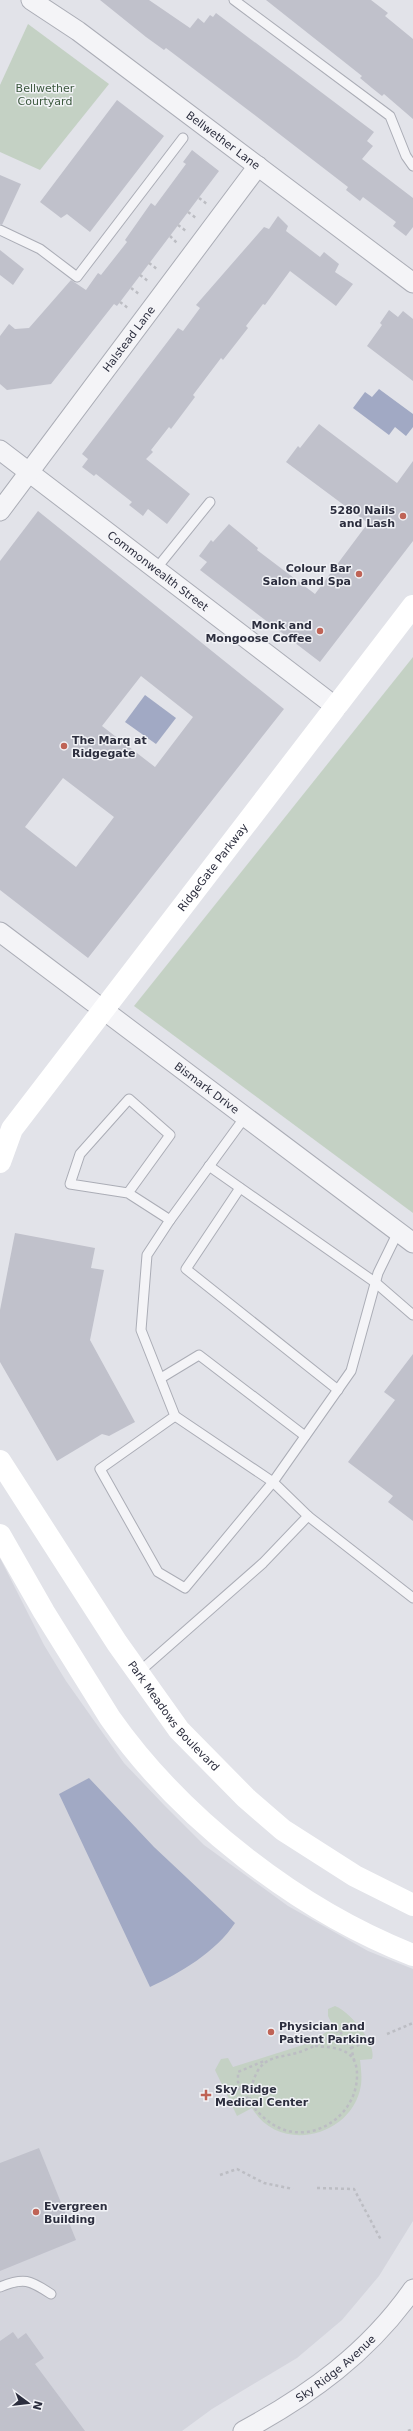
<svg xmlns="http://www.w3.org/2000/svg" width="413" height="2431" font-family="'DejaVu Sans',sans-serif">
  <rect width="100%" height="100%" fill="#e2e3e9"/>
  <!-- built -->
  <polygon fill="#d4d5dd" points="0,1558 44,1645 66,1681 124,1763 164,1805 204,1845 288,1906 368,1951 413,1969 413,2221 379,2276 342,2320 297,2358 212,2409 182,2431 0,2431"/>
  <!-- green -->
  <g fill="#c4d1c4">
    <polygon points="28,24 109,84 40,170 0,152 0,85"/>
    <polygon points="413,657 413,1213 134,1006"/>
    <path d="M335,2006C349,2011 377,2043 372,2059L360,2060C361,2068 362,2077 361,2085C353,2137 279,2155 252,2108L237,2116L215,2070L221,2059L228,2058L233,2067L303,2045L334,2028L328,2016V2009Z"/>
  </g>
  <!-- water -->
  <g fill="#a1a9c4">
    <polygon points="379,389 413,414 413,427 406,436 395,427 389,435 353,408 365,392 372,397"/>
    <polygon points="145,695 176,718 156,744 125,722"/>
    <path d="M89,1778L154,1847L235,1923C216,1952 180,1973 150,1987L59,1794Z"/>
  </g>
  <!-- building -->
  <g fill="#c0c1cb" fill-rule="evenodd">
    <polygon points="100,0 149,0 190,28 198,18 204,23 210,15 213,17 216,13 374,132 367,141 373,146 362,159 413,198 413,227 406,236 393,226 396,222 363,197 360,201 346,190 348,187 252,113 166,48 164,50 146,37"/>
    <polygon points="266,0 371,0 388,13 385,16 413,39 413,119 384,94 382,96 372,88 360,78 362,76"/>
    <polygon points="117,100 164,136 90,232 67,214 61,218 40,202"/>
    <polygon points="192,150 219,171 117,306 114,304 51,384 7,390 0,384 0,336 9,324 15,329 29,328 71,280 86,290 98,273 101,275 127,242 125,240 151,203 155,206 186,164 183,162"/>
    <polygon points="0,175 21,184 2,225 0,224"/>
    <polygon points="278,216 288,226 286,231 320,257 324,252 339,264 335,272 353,284 336,306 290,271 265,305 263,304 246,326 248,328 223,360 221,358 193,395 195,397 171,429 169,427 151,450 153,452 146,459 190,494 167,524 148,509 143,516 129,505 132,502 96,474 94,476 82,467 88,459 82,454 178,328 183,331 200,308 196,305 264,227 269,229"/>
    <polygon points="0,250 24,269 13,285 0,275"/>
    <polygon points="389,310 398,317 403,311 413,319 413,381 367,346 382,325 380,323"/>
    <polygon points="319,424 397,483 413,461 413,541 320,662 200,570 207,562 199,556 211,540 213,542 229,524 258,548 257,550 315,594 368,523 286,462 298,446 300,448"/>
    <path d="M38,511L284,709L88,958L0,890V561ZM141,676L193,717L155,767L102,726ZM63,778L114,817L76,867L25,827Z"/>
    <polygon points="15,1233 95,1248 91,1268 104,1270 90,1340 135,1422 109,1436 102,1434 57,1461 0,1362 0,1310"/>
    <polygon points="413,1354 413,1521 388,1502 393,1496 348,1462 395,1400 384,1392"/>
    <polygon points="39,2148 76,2240 0,2271 0,2163"/>
    <polygon points="13,2332 18,2339 26,2333 44,2358 35,2364 85,2431 0,2431 0,2341"/>
  </g>
  <g fill="none" stroke-linecap="round" stroke-linejoin="round">
    <defs>
      <g id="service">
        <polyline points="234,0 390,116 406,156 413,166"/>
        <polyline points="0,230 40,249 77,277 183,138"/>
        <polyline points="156,569 210,502"/>
        <polyline points="245,1117 170,1220 147,1255 141,1330 175,1416 100,1469 158,1572 185,1588 273,1482 351,1371 378,1273 398,1232"/>
        <polyline points="209,1166 376,1283 413,1315"/>
        <polyline points="240,1188 186,1269 338,1390"/>
        <polyline points="128,1193 170,1135 129,1099 80,1154 70,1184 128,1193 170,1220"/>
        <polyline points="161,1378 199,1355 305,1436"/>
        <polyline points="308,1516 413,1598"/>
        <polyline points="139,1672 263,1563 308,1516 273,1482 175,1416"/>
        <path d="M0,2287C24,2277 30,2280 51,2294"/>
      </g>
      <g id="minor">
        <path id="s1" d="M31,0L78,31L413,283"/>
        <path id="s2" d="M0,450L336,707"/>
        <path id="s3" d="M0,511L258,166"/>
        <path id="s4" d="M0,932L413,1243"/>
        <path id="s5" d="M243,2431C310,2395 369,2352 413,2289"/>
      </g>
    </defs>
    <!-- service casing -->
    <use href="#service" stroke="#abadb6" stroke-width="11"/>
    <!-- minor casing -->
    <use href="#minor" stroke="#abadb6" stroke-width="21"/>
    <!-- path -->
    <g stroke="#bcbdc3" stroke-width="2.5" stroke-dasharray="3 3" stroke-linecap="butt">
      <polyline points="199,198 207,204"/>
      <polyline points="188,212 196,218"/>
      <polyline points="178,225 186,231"/>
      <polyline points="170,236 177,243"/>
      <polyline points="149,263 157,269"/>
      <polyline points="140,275 148,281"/>
      <polyline points="131,288 139,294"/>
      <polyline points="120,302 128,308"/>
      <polyline points="387,2034 413,2023"/>
      <path d="M315,2046C326,2047 341,2047 350,2055C355,2060 357,2067 357,2074C358,2117 309,2148 272,2124C265,2119 254,2110 251,2102C248,2095 250,2089 253,2082C262,2052 281,2060 305,2050C318,2045 329,2038 339,2030L351,2048L355,2063"/>
      <polyline points="351,2048 366,2042"/>
      <polyline points="227,2094 241,2088"/>
      <polyline points="248,2099 238,2082 238,2072 264,2061"/>
      <polyline points="220,2175 237,2169 264,2183 293,2189"/>
      <polyline points="317,2188 354,2189 381,2240"/>
      <polyline points="408,2431 413,2429"/>
    </g>
    <!-- service -->
    <use href="#service" stroke="#f4f4f7" stroke-width="9"/>
    <!-- minor -->
    <use href="#minor" stroke="#f4f4f7" stroke-width="19"/>
    <!-- secondary -->
    <g stroke="#fff" stroke-width="22">
      <path id="s6" d="M0,1162L12,1129L413,606"/>
      <path id="s7" d="M0,1461L117,1643L179,1730L246,1798L283,1830L355,1876L413,1905"/>
      <path d="M0,1535L44,1612L110,1718C181,1819 298,1910 413,1955"/>
    </g>
  </g>
  <!-- markers -->
  <g fill="#bf6356" stroke="#f1f2f6" stroke-width="1.5">
    <circle cx="403" cy="516" r="4"/>
    <circle cx="359" cy="574" r="4"/>
    <circle cx="320" cy="631" r="4"/>
    <circle cx="64" cy="746" r="4"/>
    <circle cx="271" cy="2032" r="4"/>
    <path d="M204 2089h4v4h4v4h-4v4h-4v-4h-4v-4h4z"/>
    <circle cx="36" cy="2212" r="4"/>
  </g>
  <g text-anchor="middle" dominant-baseline="central" stroke-width="3" stroke-linejoin="round" paint-order="stroke">
    <!-- park labels -->
    <g font-size="11" fill="#3b583d" stroke="#f1f2f6">
      <text x="45" y="88">Bellwether<tspan x="45" dy="13">Courtyard</tspan></text>
    </g>
    <!-- street labels -->
    <g font-size="11" fill="#2c2e3e" stroke="#f1f2f6">
      <text stroke="none"><textPath href="#s1" startOffset="238">Bellwether Lane</textPath></text>
      <text stroke="none"><textPath href="#s3" startOffset="215">Halstead Lane</textPath></text>
      <text stroke="none"><textPath href="#s2" startOffset="199">Commonwealth Street</textPath></text>
      <text stroke="none"><textPath href="#s6" startOffset="365">RidgeGate Parkway</textPath></text>
      <text stroke="none"><textPath href="#s4" startOffset="259">Bismark Drive</textPath></text>
      <text stroke="none"><textPath href="#s7" startOffset="309">Park Meadows Boulevard</textPath></text>
      <text stroke="none"><textPath href="#s5" startOffset="112">Sky Ridge Avenue</textPath></text>
    </g>
    <!-- poi labels -->
    <g font-size="11" font-weight="bold" fill="#2c2e3e" stroke="#f1f2f6" text-anchor="start">
      <text x="395" y="510" text-anchor="end">5280 Nails<tspan x="395" dy="13">and Lash</tspan></text>
      <text x="351" y="568" text-anchor="end">Colour Bar<tspan x="351" dy="13">Salon and Spa</tspan></text>
      <text x="312" y="625" text-anchor="end">Monk and<tspan x="312" dy="13">Mongoose Coffee</tspan></text>
      <text x="72" y="740">The Marq at<tspan x="72" dy="13">Ridgegate</tspan></text>
      <text x="279" y="2026">Physician and<tspan x="279" dy="13">Patient Parking</tspan></text>
      <text x="215" y="2089">Sky Ridge<tspan x="215" dy="13">Medical Center</tspan></text>
      <text x="44" y="2206">Evergreen<tspan x="44" dy="13">Building</tspan></text>
    </g>
  </g>
  <!-- north arrow -->
  <g transform="translate(28 2403) rotate(105)" stroke="#f1f2f6" stroke-width="3" paint-order="stroke">
  <path d="M0-3L7 15L0 10L-7 15Z" fill="#2c2e3e"/>
  <text y="-6" font-size="11" font-weight="bold" text-anchor="middle" fill="#2c2e3e">N</text>
  </g>
</svg>
